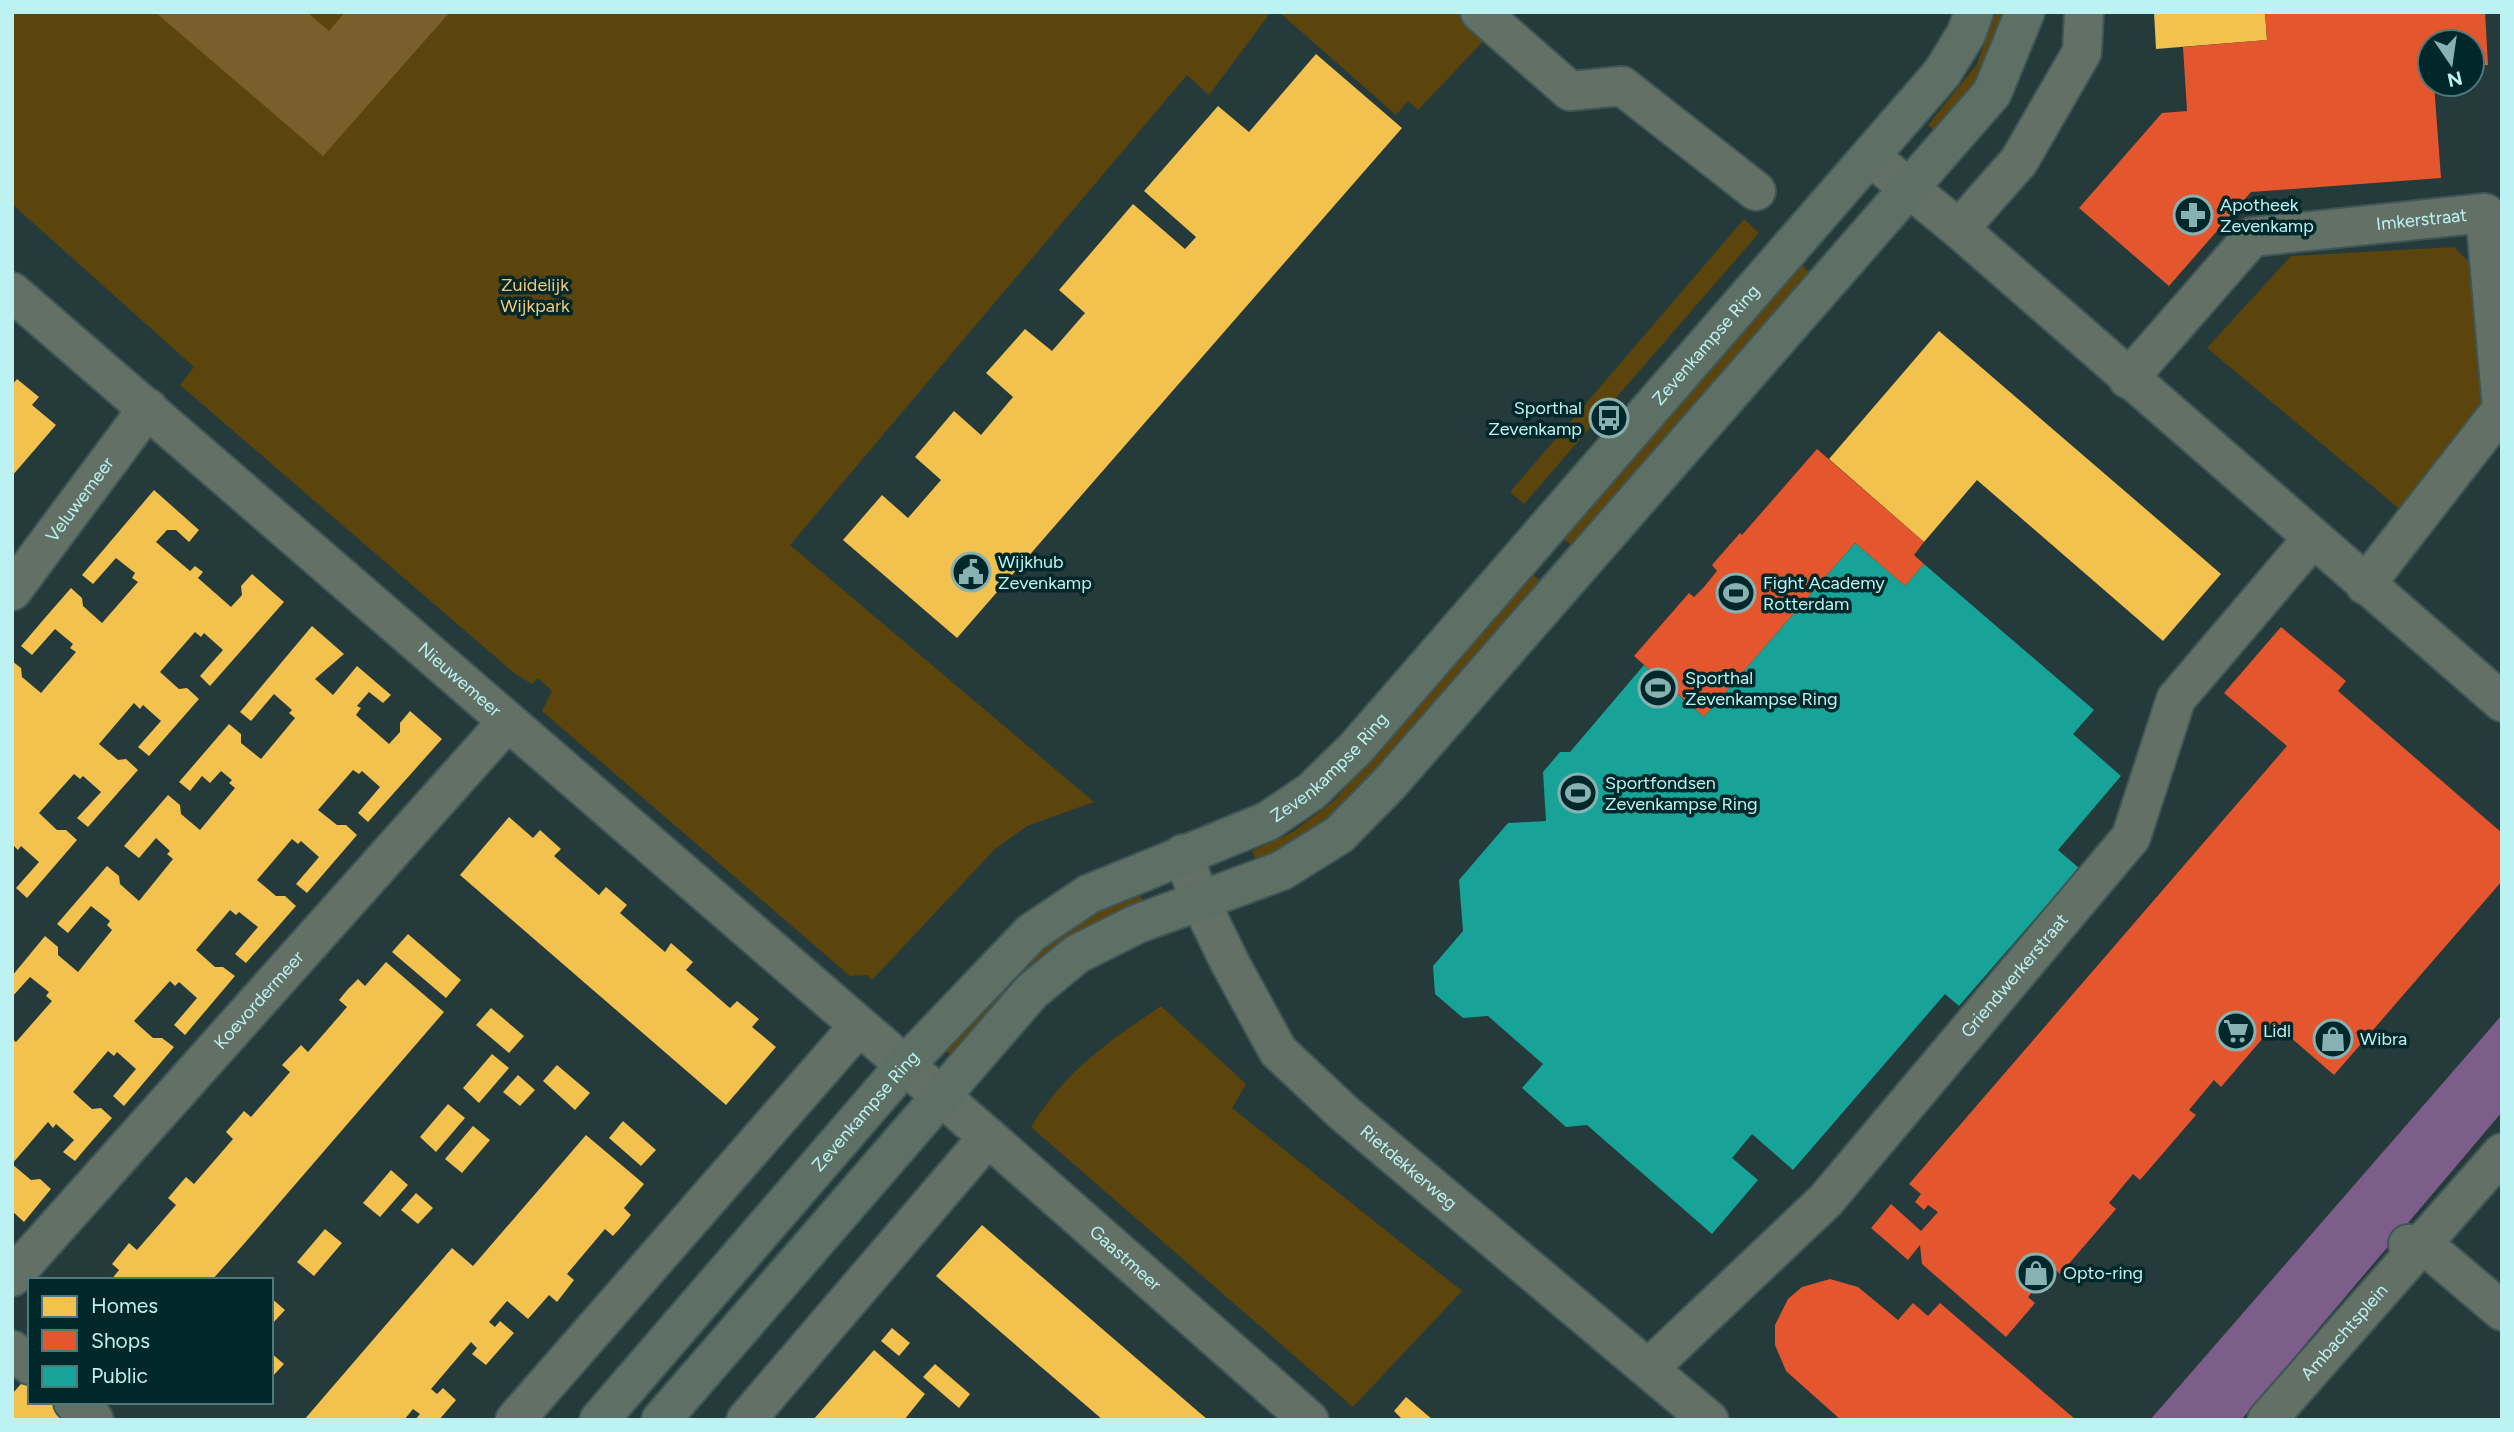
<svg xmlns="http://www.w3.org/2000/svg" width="2514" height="1432" font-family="Figtree,sans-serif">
  <rect width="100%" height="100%" fill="#253a3a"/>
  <!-- green -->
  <g fill="#5c440d">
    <polygon points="12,12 1271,12 1209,95 1187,75 790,545 1094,802 1027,826 995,849 872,980 867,975 850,976 542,711 552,691 538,678 532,684 514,673 180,385 194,367 12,204"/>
    <polygon points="1279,12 1511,12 1418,110 1408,101 1396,115"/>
    <polygon points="1996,12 2006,12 1980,77 1934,130 1928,125 1977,64"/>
    <polygon points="1744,219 1759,233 1524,504 1510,492"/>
    <polygon points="2454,247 2481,274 2490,412 2402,511 2207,348 2291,256"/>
    <polygon points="1799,261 1814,279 1577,551 1560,535"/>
    <polygon points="1529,571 1547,587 1330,829 1259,865 1252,851 1291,833 1334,801"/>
    <polygon points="1139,895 1146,904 952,1056 944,1049 1052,936 1102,908"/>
    <path d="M1161,1006L1246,1084L1232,1108L1462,1291L1353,1407L1031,1127C1065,1071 1108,1042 1161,1006Z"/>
  </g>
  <!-- forest -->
  <polygon fill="#7a5f2d" points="155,12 307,12 329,31 345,12 450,12 323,156"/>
  <!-- water -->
  <polygon fill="#7d5d8a" points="2502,1015 2502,1112 2241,1420 2150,1420"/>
  <!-- homes -->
  <g fill="#f2c14e">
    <polygon points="2154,12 2265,12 2267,40 2156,49"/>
    <polygon points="1316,54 1402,128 957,638 843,540 882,495 908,518 941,480 915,457 954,411 981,435 1013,397 986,373 1025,329 1052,351 1085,313 1059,290 1133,204 1185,249 1196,237 1144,191 1218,106 1249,132"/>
    <polygon points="1939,331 2221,574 2163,641 1977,480 1924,542 1829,459"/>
    <polygon points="17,379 39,397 32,405 56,425 12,476 12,385"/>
    <polygon points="154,490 199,530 189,542 176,530 167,530 156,542 190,571 195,566 203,572 198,578 231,607 242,595 241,586 252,574 284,602 210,686 200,676 223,650 204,633 201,637 195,632 160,672 179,689 187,688 199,699 149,756 138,747 161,721 143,705 140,709 134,703 99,744 118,760 126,759 138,770 88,827 77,818 101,792 83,776 80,779 74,774 39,813 57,830 66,830 77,840 27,898 16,888 39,862 21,846 18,850 12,844 12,661 21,668 22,677 41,693 76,652 70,648 73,644 55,629 32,655 21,646 44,619 71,588 82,598 83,606 102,623 138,582 132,578 135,573 116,558 93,584 82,575"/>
    <polygon points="312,626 344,654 315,679 333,695 357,666 391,695 383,703 369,692 357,706 361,708 356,715 389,744 400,732 400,723 410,711 442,739 368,822 358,813 380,787 362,771 359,774 353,770 318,810 337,825 346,825 357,835 307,893 296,884 319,857 301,841 298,844 292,839 257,880 276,896 285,896 296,906 246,963 235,954 258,927 239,912 236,915 230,910 196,950 215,967 223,967 235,976 185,1035 174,1025 197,998 179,982 175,986 170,981 134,1021 153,1038 162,1038 174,1047 124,1106 113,1096 136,1069 117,1052 114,1056 108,1051 73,1092 92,1109 101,1108 112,1118 85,1149 75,1161 63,1152 74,1140 56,1124 53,1128 48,1122 12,1164 31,1180 40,1179 51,1189 24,1222 12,1211 12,1039 16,1042 52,1001 46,996 49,992 30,977 12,997 12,976 45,936 58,947 58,955 78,972 112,930 107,925 110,921 91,906 68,933 57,924 107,866 119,876 120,884 139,901 173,859 167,854 170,851 156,838 139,858 124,846 168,795 180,805 181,814 200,830 235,788 229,783 232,780 221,771 210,783 202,776 190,791 179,782 229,724 241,734 241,743 261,759 295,718 289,713 292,710 274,694 251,721 240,712"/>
    <polygon points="509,817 533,838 540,830 561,849 554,856 577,876 599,895 606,887 627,905 620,913 665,952 671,943 693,962 686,970 730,1008 737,1001 759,1019 752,1027 776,1047 726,1105 460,875"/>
    <polygon points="408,934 461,980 446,998 392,952"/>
    <polygon points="386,962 444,1012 243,1245 212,1280 111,1280 119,1270 112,1264 129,1243 137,1250 176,1205 168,1198 186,1177 194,1184 233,1139 226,1132 244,1111 251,1117 290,1072 282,1065 301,1045 308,1052 347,1007 339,1000 348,989 358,979 365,986"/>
    <polygon points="491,1008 524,1036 509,1053 476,1025"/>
    <polygon points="492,1054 509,1068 479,1103 463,1088"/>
    <polygon points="557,1065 590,1093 575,1110 543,1081"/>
    <polygon points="518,1075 535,1090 520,1106 503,1092"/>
    <polygon points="448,1104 465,1118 436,1152 420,1137"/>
    <polygon points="623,1121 656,1150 641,1166 609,1138"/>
    <polygon points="473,1126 490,1140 462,1173 445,1159"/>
    <polygon points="586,1135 644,1184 624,1208 631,1215 622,1226 613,1236 605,1229 567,1274 574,1280 557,1302 549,1295 528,1319 507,1301 489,1322 495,1327 500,1321 514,1333 486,1365 472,1354 477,1348 471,1342 431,1389 437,1394 443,1388 456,1400 439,1420 415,1420 420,1414 413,1409 404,1420 304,1420 452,1248 473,1266"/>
    <polygon points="391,1170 408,1185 380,1217 363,1203"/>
    <polygon points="416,1193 433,1208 418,1224 401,1210"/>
    <polygon points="982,1225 1100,1327 1208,1420 1103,1420 1026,1354 936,1276"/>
    <polygon points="325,1229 342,1243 314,1276 297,1262"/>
    <polygon points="271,1298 285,1310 271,1325"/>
    <polygon points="892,1328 910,1343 899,1356 881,1341"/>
    <polygon points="874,1350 925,1394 904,1420 813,1420"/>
    <polygon points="271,1353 284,1364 271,1378"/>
    <polygon points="935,1364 970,1394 959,1408 923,1377"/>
    <polygon points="28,1376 30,1402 59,1402 79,1420 12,1420 12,1394"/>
    <polygon points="1406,1397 1433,1420 1403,1420 1394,1411"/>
  </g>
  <!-- shops -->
  <g fill="#e4572e">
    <polygon points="2265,12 2485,12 2488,65 2472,66 2472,42 2430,42 2430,84 2434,84 2441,178 2251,192 2169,286 2079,208 2162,113 2187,111 2183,47 2267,40"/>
    <polygon points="1817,449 1924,542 1914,555 1924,564 1905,586 1855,543 1704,717 1634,656 1689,593 1694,597 1704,587 1717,571 1712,565 1740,533 1742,535"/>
    <polygon points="2281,627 2346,681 2338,691 2502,833 2502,881 2334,1075 2275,1024 2221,1087 2214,1080 2189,1110 2196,1115 2140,1180 2133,1174 2109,1203 2116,1209 2060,1274 2053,1267 2028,1297 2035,1303 2006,1337 1922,1264 1920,1245 1908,1260 1871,1228 1891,1204 1921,1231 1938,1212 1928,1205 1924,1210 1915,1202 1921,1194 1909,1184 2287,746 2224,693"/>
    <polygon points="1830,1279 1858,1287 1898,1320 1913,1303 1928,1316 1940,1303 2076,1420 1841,1420 1786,1371 1775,1345 1775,1325 1788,1299 1802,1287"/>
  </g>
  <!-- public -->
  <polygon fill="#17a398" points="1855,543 1905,586 1924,564 2094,710 2073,734 2121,776 2058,850 2079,868 1959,1006 1945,994 1793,1170 1752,1134 1732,1158 1758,1180 1712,1234 1587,1125 1566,1127 1522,1088 1543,1064 1488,1016 1463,1018 1435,994 1433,966 1463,931 1459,880 1508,823 1546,821 1543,772 1560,752 1570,752 1644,665 1704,717"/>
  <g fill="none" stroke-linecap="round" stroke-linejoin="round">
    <defs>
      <g id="minor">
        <polyline points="1480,12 1570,91 1622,86 1756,191"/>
        <polyline points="1871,157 1959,229 2502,702"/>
        <polyline points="1959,229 2019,161 2082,52 2084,12"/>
        <path id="s1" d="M12,292L988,1137L1309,1420"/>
        <path id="s2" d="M2128,379L2252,237L2485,213L2502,409L2365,585"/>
        <path id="s3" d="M12,591L148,408"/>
        <path id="s4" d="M1183,854L1200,901L1230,963L1278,1051L1345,1114L1709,1420"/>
        <polyline points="2408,1244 2423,1244 2502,1311"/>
        <path id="s5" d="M12,1277L507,722"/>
        <polyline points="12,1350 30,1365"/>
        <path id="s6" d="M1649,1368L1826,1200L2131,837L2176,699L2313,538"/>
        <polyline points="73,1402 94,1420"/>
        <polyline points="515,1420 858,1027"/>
        <polyline points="746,1420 988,1137"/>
        <path id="s7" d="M2267,1420L2502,1153"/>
      </g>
      <g id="major">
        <path id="s8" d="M599,1420L905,1065L1031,933L1089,894L1268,821L1312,791L1356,748L1942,73L1966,34L1974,12"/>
        <polyline points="661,1420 1032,991 1077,954 1137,924 1281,871 1339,835 1389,784 1992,93 2025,12"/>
      </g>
    </defs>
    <!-- minor casing -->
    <use href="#minor" stroke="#3f5656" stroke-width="42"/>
    <!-- major casing -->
    <use href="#major" stroke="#3f5656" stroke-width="42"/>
    <!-- minor -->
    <use href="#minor" stroke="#627066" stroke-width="38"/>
    <!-- major -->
    <use href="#major" stroke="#5e7065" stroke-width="38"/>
  </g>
  <!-- icons -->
  <defs>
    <symbol id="pharmacy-ring" viewBox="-11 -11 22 22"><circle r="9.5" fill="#00282a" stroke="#88b2b2" stroke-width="1.5"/><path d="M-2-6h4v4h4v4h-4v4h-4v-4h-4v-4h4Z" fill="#88b2b2"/></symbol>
    <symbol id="bus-ring" viewBox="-11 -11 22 22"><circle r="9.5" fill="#00282a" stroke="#88b2b2" stroke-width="1.5"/><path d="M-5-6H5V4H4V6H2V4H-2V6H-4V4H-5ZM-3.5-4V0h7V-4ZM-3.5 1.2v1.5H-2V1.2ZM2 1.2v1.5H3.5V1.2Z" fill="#88b2b2"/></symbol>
    <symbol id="civic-ring" viewBox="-11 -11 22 22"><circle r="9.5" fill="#00282a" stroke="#88b2b2" stroke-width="1.5"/><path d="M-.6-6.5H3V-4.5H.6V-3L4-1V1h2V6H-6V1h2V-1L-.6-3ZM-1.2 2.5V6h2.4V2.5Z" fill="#88b2b2"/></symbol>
    <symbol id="stadium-ring" viewBox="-11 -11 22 22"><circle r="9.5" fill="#00282a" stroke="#88b2b2" stroke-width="1.5"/><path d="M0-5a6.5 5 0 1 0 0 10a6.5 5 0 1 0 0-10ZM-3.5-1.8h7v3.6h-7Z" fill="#88b2b2"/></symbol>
    <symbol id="supermarket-ring" viewBox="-11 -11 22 22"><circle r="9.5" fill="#00282a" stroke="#88b2b2" stroke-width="1.5"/><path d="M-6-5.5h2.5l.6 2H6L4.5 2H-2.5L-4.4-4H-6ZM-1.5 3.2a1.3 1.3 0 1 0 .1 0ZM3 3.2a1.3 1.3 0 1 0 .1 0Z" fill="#88b2b2"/></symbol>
    <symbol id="shop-ring" viewBox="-11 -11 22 22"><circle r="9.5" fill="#00282a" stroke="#88b2b2" stroke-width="1.5"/><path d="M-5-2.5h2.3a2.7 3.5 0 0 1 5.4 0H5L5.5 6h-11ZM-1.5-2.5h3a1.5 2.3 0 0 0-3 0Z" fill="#88b2b2"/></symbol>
  </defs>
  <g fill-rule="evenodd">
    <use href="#pharmacy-ring" x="2171" y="193" width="44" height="44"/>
    <use href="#bus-ring" x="1587" y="396" width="44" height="44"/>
    <use href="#civic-ring" x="949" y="550" width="44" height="44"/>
    <use href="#stadium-ring" x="1714" y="571" width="44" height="44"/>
    <use href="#stadium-ring" x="1636" y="666" width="44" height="44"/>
    <use href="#stadium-ring" x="1556" y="771" width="44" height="44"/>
    <use href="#supermarket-ring" x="2214" y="1009" width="44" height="44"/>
    <use href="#shop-ring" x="2311" y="1017" width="44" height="44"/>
    <use href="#shop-ring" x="2014" y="1251" width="44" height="44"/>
  </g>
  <g text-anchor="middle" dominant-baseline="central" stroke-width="7" stroke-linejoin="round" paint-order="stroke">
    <!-- poi labels -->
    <g font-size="18" fill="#bdf2f3" stroke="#00282a" text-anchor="start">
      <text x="2220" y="205">Apotheek<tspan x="2220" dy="21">Zevenkamp</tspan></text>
      <text x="1582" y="408" text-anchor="end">Sporthal<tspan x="1582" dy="21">Zevenkamp</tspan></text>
      <text x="998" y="562">Wijkhub<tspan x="998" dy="21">Zevenkamp</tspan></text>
      <text x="1763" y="583">Fight Academy<tspan x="1763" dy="21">Rotterdam</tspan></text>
      <text x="1685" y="678">Sporthal<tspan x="1685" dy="21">Zevenkampse Ring</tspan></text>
      <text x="1605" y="783">Sportfondsen<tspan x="1605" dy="21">Zevenkampse Ring</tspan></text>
      <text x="2263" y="1031">Lidl</text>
      <text x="2360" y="1039">Wibra</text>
      <text x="2063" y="1273">Opto-ring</text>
    </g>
    <!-- street labels -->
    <g font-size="18" fill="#bdf2f3" stroke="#00282a">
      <text stroke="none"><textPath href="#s2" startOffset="359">Imkerstraat</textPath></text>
      <text stroke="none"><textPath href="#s8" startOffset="1563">Zevenkampse Ring</textPath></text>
      <text stroke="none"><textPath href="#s3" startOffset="114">Veluwemeer</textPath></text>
      <text stroke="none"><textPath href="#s1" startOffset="592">Nieuwemeer</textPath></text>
      <text stroke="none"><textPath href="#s8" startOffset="996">Zevenkampse Ring</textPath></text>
      <text stroke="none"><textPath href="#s6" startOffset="537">Griendwerkerstraat</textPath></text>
      <text stroke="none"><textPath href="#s5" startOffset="371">Koevordermeer</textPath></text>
      <text stroke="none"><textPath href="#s8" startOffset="408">Zevenkampse Ring</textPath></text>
      <text stroke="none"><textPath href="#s4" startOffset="394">Rietdekkerweg</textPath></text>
      <text stroke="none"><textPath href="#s1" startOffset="1474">Gaastmeer</textPath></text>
      <text stroke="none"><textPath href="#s7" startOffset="117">Ambachtsplein</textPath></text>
    </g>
    <!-- park labels -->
    <g font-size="18" fill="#f9c673" stroke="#00282a">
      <text x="535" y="285">Zuidelijk<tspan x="535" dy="21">Wijkpark</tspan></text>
    </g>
  </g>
  <!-- border -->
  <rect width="2514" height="1432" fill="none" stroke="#bdf2f3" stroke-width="28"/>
  <!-- legend -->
  <rect x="28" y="1278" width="245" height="126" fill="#00282a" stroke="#4c797a" stroke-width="2"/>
  <rect x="42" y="1296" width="35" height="21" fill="#f2c14e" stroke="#4c797a" stroke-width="2"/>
  <text x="91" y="1313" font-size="21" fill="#bdf2f3">Homes</text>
  <rect x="42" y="1330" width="35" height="21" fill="#e4572e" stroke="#4c797a" stroke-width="2"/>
  <text x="91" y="1348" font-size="21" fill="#bdf2f3">Shops</text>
  <rect x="42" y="1366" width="35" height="21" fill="#17a398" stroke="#4c797a" stroke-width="2"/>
  <text x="91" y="1383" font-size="21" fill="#bdf2f3">Public</text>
  <!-- north arrow -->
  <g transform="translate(2451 63) rotate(167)"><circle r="33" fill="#00282a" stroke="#4c797a" stroke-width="2"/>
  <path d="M0-5L12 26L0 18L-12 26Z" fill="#88b2b2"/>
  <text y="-10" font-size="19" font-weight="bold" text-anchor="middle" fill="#bdf2f3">N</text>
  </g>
</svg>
